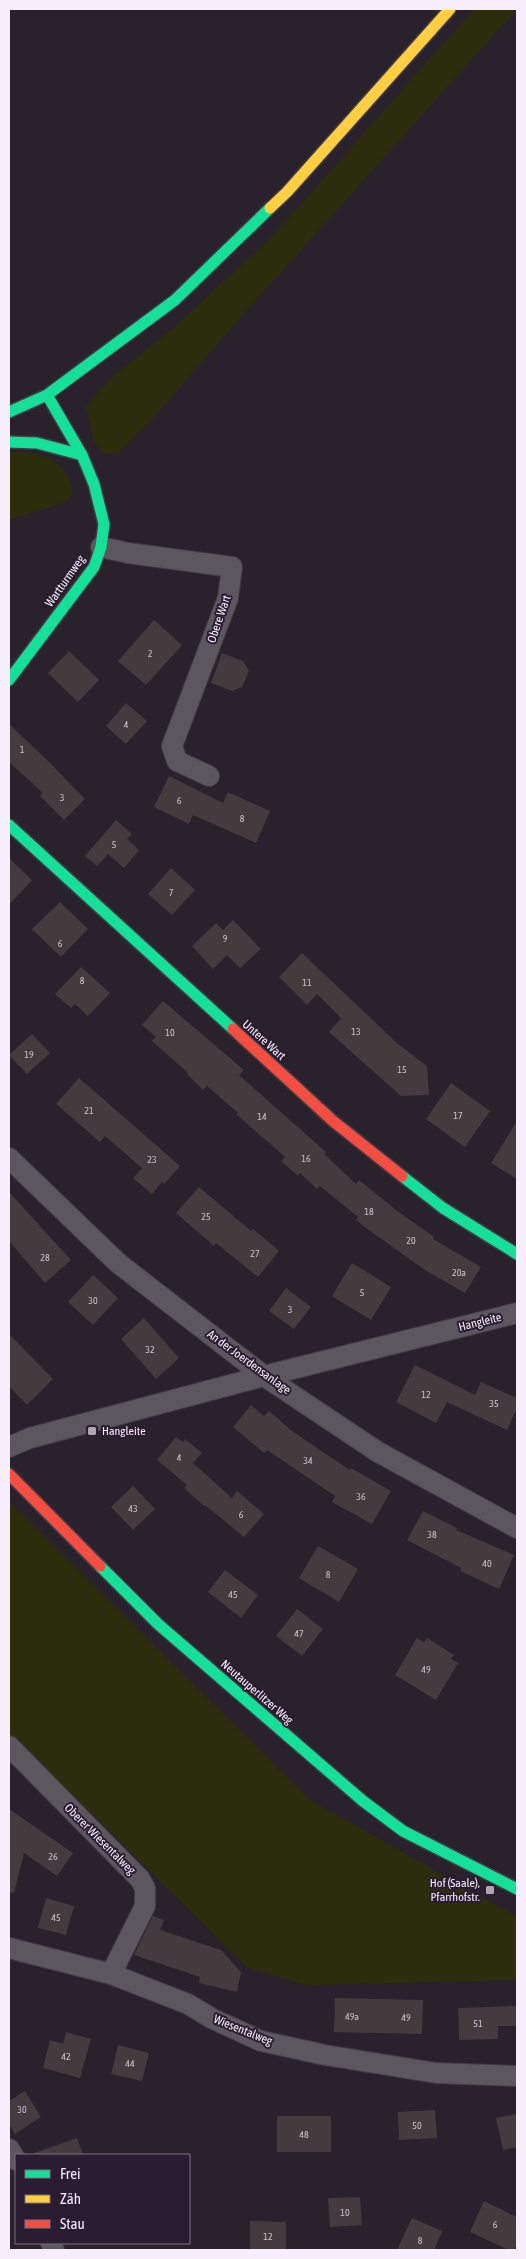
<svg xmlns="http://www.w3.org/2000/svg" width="526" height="2259" font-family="'Asap Condensed',sans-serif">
  <rect width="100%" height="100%" fill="#29212c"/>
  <!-- green -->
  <g fill="#2c2d0d">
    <polygon points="474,9 517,9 225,335 148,424 118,454 104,454 94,443 86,406 113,376 170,331 272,237"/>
    <path d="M9,451C19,453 34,452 44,456C59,462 78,481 70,498L58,505L9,520Z"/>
    <polygon points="9,1501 309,1799 517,1917 517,1980 305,1985 247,1967 9,1732"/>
  </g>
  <!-- building -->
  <g fill="#433b3e">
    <polygon points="154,620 182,645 146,685 118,661"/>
    <polygon points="69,651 99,680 78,702 48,673"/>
    <polygon points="222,653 243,661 249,671 242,687 232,691 211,683"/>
    <polygon points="126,703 147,721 126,744 106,726"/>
    <polygon points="9,724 47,760 85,799 64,820 40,796 43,793 9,762"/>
    <polygon points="169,776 223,803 228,792 270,811 256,843 193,815 189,824 154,807"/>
    <polygon points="116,820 132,834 127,839 139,850 124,868 108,854 97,866 85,856"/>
    <polygon points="9,858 32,880 9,905"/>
    <polygon points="171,868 195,890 172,915 148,894"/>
    <polygon points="60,902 88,929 61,957 32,929"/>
    <polygon points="233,920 261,949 240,968 227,955 213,969 192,946 216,923 223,930"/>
    <polygon points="302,953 398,1044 427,1066 429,1095 401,1096 329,1032 341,1018 317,994 307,1005 279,977"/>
    <polygon points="81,967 110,993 88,1016 75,1004 71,1008 55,994"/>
    <polygon points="163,1001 244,1070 239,1075 326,1152 324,1154 356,1184 359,1180 396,1210 434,1237 433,1239 481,1267 465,1293 425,1270 366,1228 356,1220 358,1217 320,1186 317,1189 300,1173 298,1176 281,1161 285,1157 236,1114 238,1113 207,1086 203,1090 187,1074 188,1073 152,1041 156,1037 142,1025"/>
    <polygon points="32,1034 50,1053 27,1074 9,1055"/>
    <polygon points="79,1078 180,1166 164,1184 162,1182 152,1194 133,1178 142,1168 105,1136 100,1142 56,1104"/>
    <polygon points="451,1083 490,1111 465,1147 426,1119"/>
    <polygon points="517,1121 517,1179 491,1163"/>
    <polygon points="199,1187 251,1231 253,1229 279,1251 258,1277 216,1243 214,1246 176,1213"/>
    <polygon points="9,1192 71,1260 45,1283 9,1241"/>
    <polygon points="352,1263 391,1287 371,1320 332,1296"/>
    <polygon points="93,1275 118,1298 93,1325 68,1302"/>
    <polygon points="286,1288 311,1307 294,1329 269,1311"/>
    <polygon points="144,1318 179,1358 156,1379 121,1339"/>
    <polygon points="9,1334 53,1379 27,1405 9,1386"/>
    <polygon points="415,1365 475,1395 481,1382 517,1398 517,1408 507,1430 447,1402 436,1423 396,1402"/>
    <polygon points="251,1405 264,1416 269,1411 292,1431 350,1470 351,1468 391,1491 372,1524 332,1502 335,1496 267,1450 264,1453 233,1427"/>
    <polygon points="176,1437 183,1442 185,1439 202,1453 193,1463 232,1498 237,1491 264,1514 244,1537 205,1505 204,1506 184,1488 187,1485 157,1460"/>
    <polygon points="133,1486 155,1509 133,1530 111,1507"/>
    <polygon points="423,1511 457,1528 456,1530 514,1555 499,1589 460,1571 461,1568 407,1540"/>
    <polygon points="318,1546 358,1569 339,1602 299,1578"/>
    <polygon points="225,1570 258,1595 241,1618 208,1592"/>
    <polygon points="297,1609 323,1629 302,1656 276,1636"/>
    <polygon points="417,1638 424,1642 427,1638 454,1655 451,1659 458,1663 436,1700 395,1675"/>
    <polygon points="9,1809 73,1853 57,1876 24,1853 14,1893 9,1892"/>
    <polygon points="46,1898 74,1906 66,1935 38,1928"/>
    <polygon points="153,1916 164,1920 160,1930 221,1950 241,1972 237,1992 199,1983 200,1977 134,1955"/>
    <polygon points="335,1998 423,2000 422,2034 334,2032"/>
    <polygon points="517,2006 517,2026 498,2026 498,2039 459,2040 458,2008"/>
    <polygon points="66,2032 91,2039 80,2078 43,2068 50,2040 63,2044"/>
    <polygon points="118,2045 149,2053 142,2081 111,2074"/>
    <polygon points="25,2091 41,2117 15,2134 9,2124 9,2101"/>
    <polygon points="435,2110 437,2138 399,2140 398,2112"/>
    <polygon points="517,2114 517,2147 503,2150 496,2118"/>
    <rect x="277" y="2116" width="54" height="36"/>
    <polygon points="77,2138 83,2155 34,2155 34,2153"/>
    <polygon points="360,2197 362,2225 330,2227 328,2198"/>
    <polygon points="484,2201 517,2217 517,2244 514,2250 509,2250 470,2232"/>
    <polygon points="412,2218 442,2231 434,2250 397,2250"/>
    <polygon points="250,2221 286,2222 286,2250 250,2250"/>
  </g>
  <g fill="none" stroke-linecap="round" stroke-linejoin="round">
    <defs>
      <g id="street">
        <polyline points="101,547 128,553 232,567 228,598 172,746 177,761 209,776"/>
        <polyline points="9,1158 118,1263 264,1376 378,1452 517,1528"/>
        <polyline points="9,1447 30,1438 264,1376 517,1313"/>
        <polyline points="9,1746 140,1879 145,1888 145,1906 111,1974"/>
        <polyline points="9,1948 111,1974 188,2004 213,2019 261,2041 325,2055 436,2073 517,2076"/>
        <polyline points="9,2149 16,2160"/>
        <polyline points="51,2243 54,2250"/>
      </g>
      <g id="fast">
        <polyline points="9,412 47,395 175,300 270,208"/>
        <polyline points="9,442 37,443 82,455"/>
        <polyline points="9,680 94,567 101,547 104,524 94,484 82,455 47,395"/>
        <polyline points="9,825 233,1029"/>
        <polyline points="402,1176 443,1208 517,1254"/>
        <polyline points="100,1566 158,1624 363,1801 403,1831 517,1889"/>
      </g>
      <polyline id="slow" points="270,208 287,192 450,9"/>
      <g id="jam">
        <polyline points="233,1029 333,1121 402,1176"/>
        <polyline points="9,1474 100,1566"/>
      </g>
    </defs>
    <!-- street casing -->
    <use href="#street" stroke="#433c46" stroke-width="22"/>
    <!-- fast casing -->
    <use href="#fast" stroke="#433c46" stroke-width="14"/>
    <!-- slow casing -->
    <use href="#slow" stroke="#433c46" stroke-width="14"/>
    <!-- jam casing -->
    <use href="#jam" stroke="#433c46" stroke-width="14"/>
    <!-- street -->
    <use href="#street" stroke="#5c565f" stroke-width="20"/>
    <!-- fast -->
    <use href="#fast" stroke="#16e098" stroke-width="11"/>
    <!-- slow -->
    <use href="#slow" stroke="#ffcf43" stroke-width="11"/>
    <!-- jam -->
    <use href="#jam" stroke="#f24e42" stroke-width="11"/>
  </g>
  <!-- markers -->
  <g fill="#afa6b3" stroke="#2a1c31" stroke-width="2">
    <rect x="87" y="1426" width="10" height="10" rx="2.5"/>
    <rect x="485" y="1885" width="10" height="10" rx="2.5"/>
  </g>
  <g text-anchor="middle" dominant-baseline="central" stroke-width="4" stroke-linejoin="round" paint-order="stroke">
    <!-- number labels -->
    <g font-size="10" fill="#cac1cc">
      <text x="150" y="653">2</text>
      <text x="126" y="724">4</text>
      <text x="22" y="749">1</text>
      <text x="62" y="797">3</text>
      <text x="179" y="800">6</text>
      <text x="242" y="818">8</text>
      <text x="114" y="844">5</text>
      <text x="171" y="892">7</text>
      <text x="225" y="938">9</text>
      <text x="60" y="943">6</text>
      <text x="82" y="980">8</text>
      <text x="307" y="982">11</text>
      <text x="356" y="1031">13</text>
      <text x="170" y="1032">10</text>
      <text x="29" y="1054">19</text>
      <text x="402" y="1069">15</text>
      <text x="89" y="1110">21</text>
      <text x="458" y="1115">17</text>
      <text x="262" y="1116">14</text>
      <text x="306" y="1158">16</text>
      <text x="152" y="1159">23</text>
      <text x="369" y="1211">18</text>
      <text x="206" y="1216">25</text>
      <text x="411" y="1240">20</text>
      <text x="255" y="1253">27</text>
      <text x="45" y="1257">28</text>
      <text x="459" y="1272">20a</text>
      <text x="362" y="1292">5</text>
      <text x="93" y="1300">30</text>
      <text x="290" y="1309">3</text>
      <text x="150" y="1349">32</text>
      <text x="426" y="1394">12</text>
      <text x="494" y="1403">35</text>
      <text x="179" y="1457">4</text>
      <text x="308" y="1460">34</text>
      <text x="361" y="1496">36</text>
      <text x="133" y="1508">43</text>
      <text x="241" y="1514">6</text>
      <text x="432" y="1534">38</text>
      <text x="487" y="1563">40</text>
      <text x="328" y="1574">8</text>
      <text x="233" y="1594">45</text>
      <text x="299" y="1633">47</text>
      <text x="426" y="1669">49</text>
      <text x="53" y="1856">26</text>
      <text x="56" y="1917">45</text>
      <text x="352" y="2016">49a</text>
      <text x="406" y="2017">49</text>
      <text x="478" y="2023">51</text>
      <text x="66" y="2056">42</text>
      <text x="130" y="2063">44</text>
      <text x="22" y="2109">30</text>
      <text x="417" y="2125">50</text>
      <text x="304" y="2134">48</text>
      <text x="345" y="2212">10</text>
      <text x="495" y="2224">6</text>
      <text x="268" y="2236">12</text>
      <text x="420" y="2240">8</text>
    </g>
    <!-- street labels -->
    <g font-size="12" fill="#f7eefc" stroke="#2a1c31">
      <text transform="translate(65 581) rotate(-55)">Wartturmweg</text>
      <text transform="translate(219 619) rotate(-71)">Obere Wart</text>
      <text transform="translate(264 1040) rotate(42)">Untere Wart</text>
      <text transform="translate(480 1322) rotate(-14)">Hangleite</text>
      <text transform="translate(249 1362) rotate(36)">An der Joerdensanlage</text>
      <text transform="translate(257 1692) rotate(41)">Neutauperlitzer Weg</text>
      <text transform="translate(100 1839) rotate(45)">Oberer Wiesentalweg</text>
      <text transform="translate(243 2030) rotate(22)">Wiesentalweg</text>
    </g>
    <!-- poi labels -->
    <g font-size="12" fill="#f7eefc" stroke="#2a1c31" text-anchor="start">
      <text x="102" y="1431">Hangleite</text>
      <text x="480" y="1883" text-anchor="end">Hof (Saale),<tspan x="480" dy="14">Pfarrhofstr.</tspan></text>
    </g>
  </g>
  <!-- border -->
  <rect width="526" height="2259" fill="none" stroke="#f7eefc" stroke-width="20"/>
  <!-- legend -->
  <rect x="15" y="2154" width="175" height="90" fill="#2a1c31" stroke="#7c7082"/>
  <rect x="25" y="2170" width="25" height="8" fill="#16e098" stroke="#7c7082"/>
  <text x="60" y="2179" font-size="15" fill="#f7eefc">Frei</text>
  <rect x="25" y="2195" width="25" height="8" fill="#ffcf43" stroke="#7c7082"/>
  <text x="60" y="2204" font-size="15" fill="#f7eefc">Zäh</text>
  <rect x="25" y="2220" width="25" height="8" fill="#f24e42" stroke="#7c7082"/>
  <text x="60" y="2229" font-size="15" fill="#f7eefc">Stau</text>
</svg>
